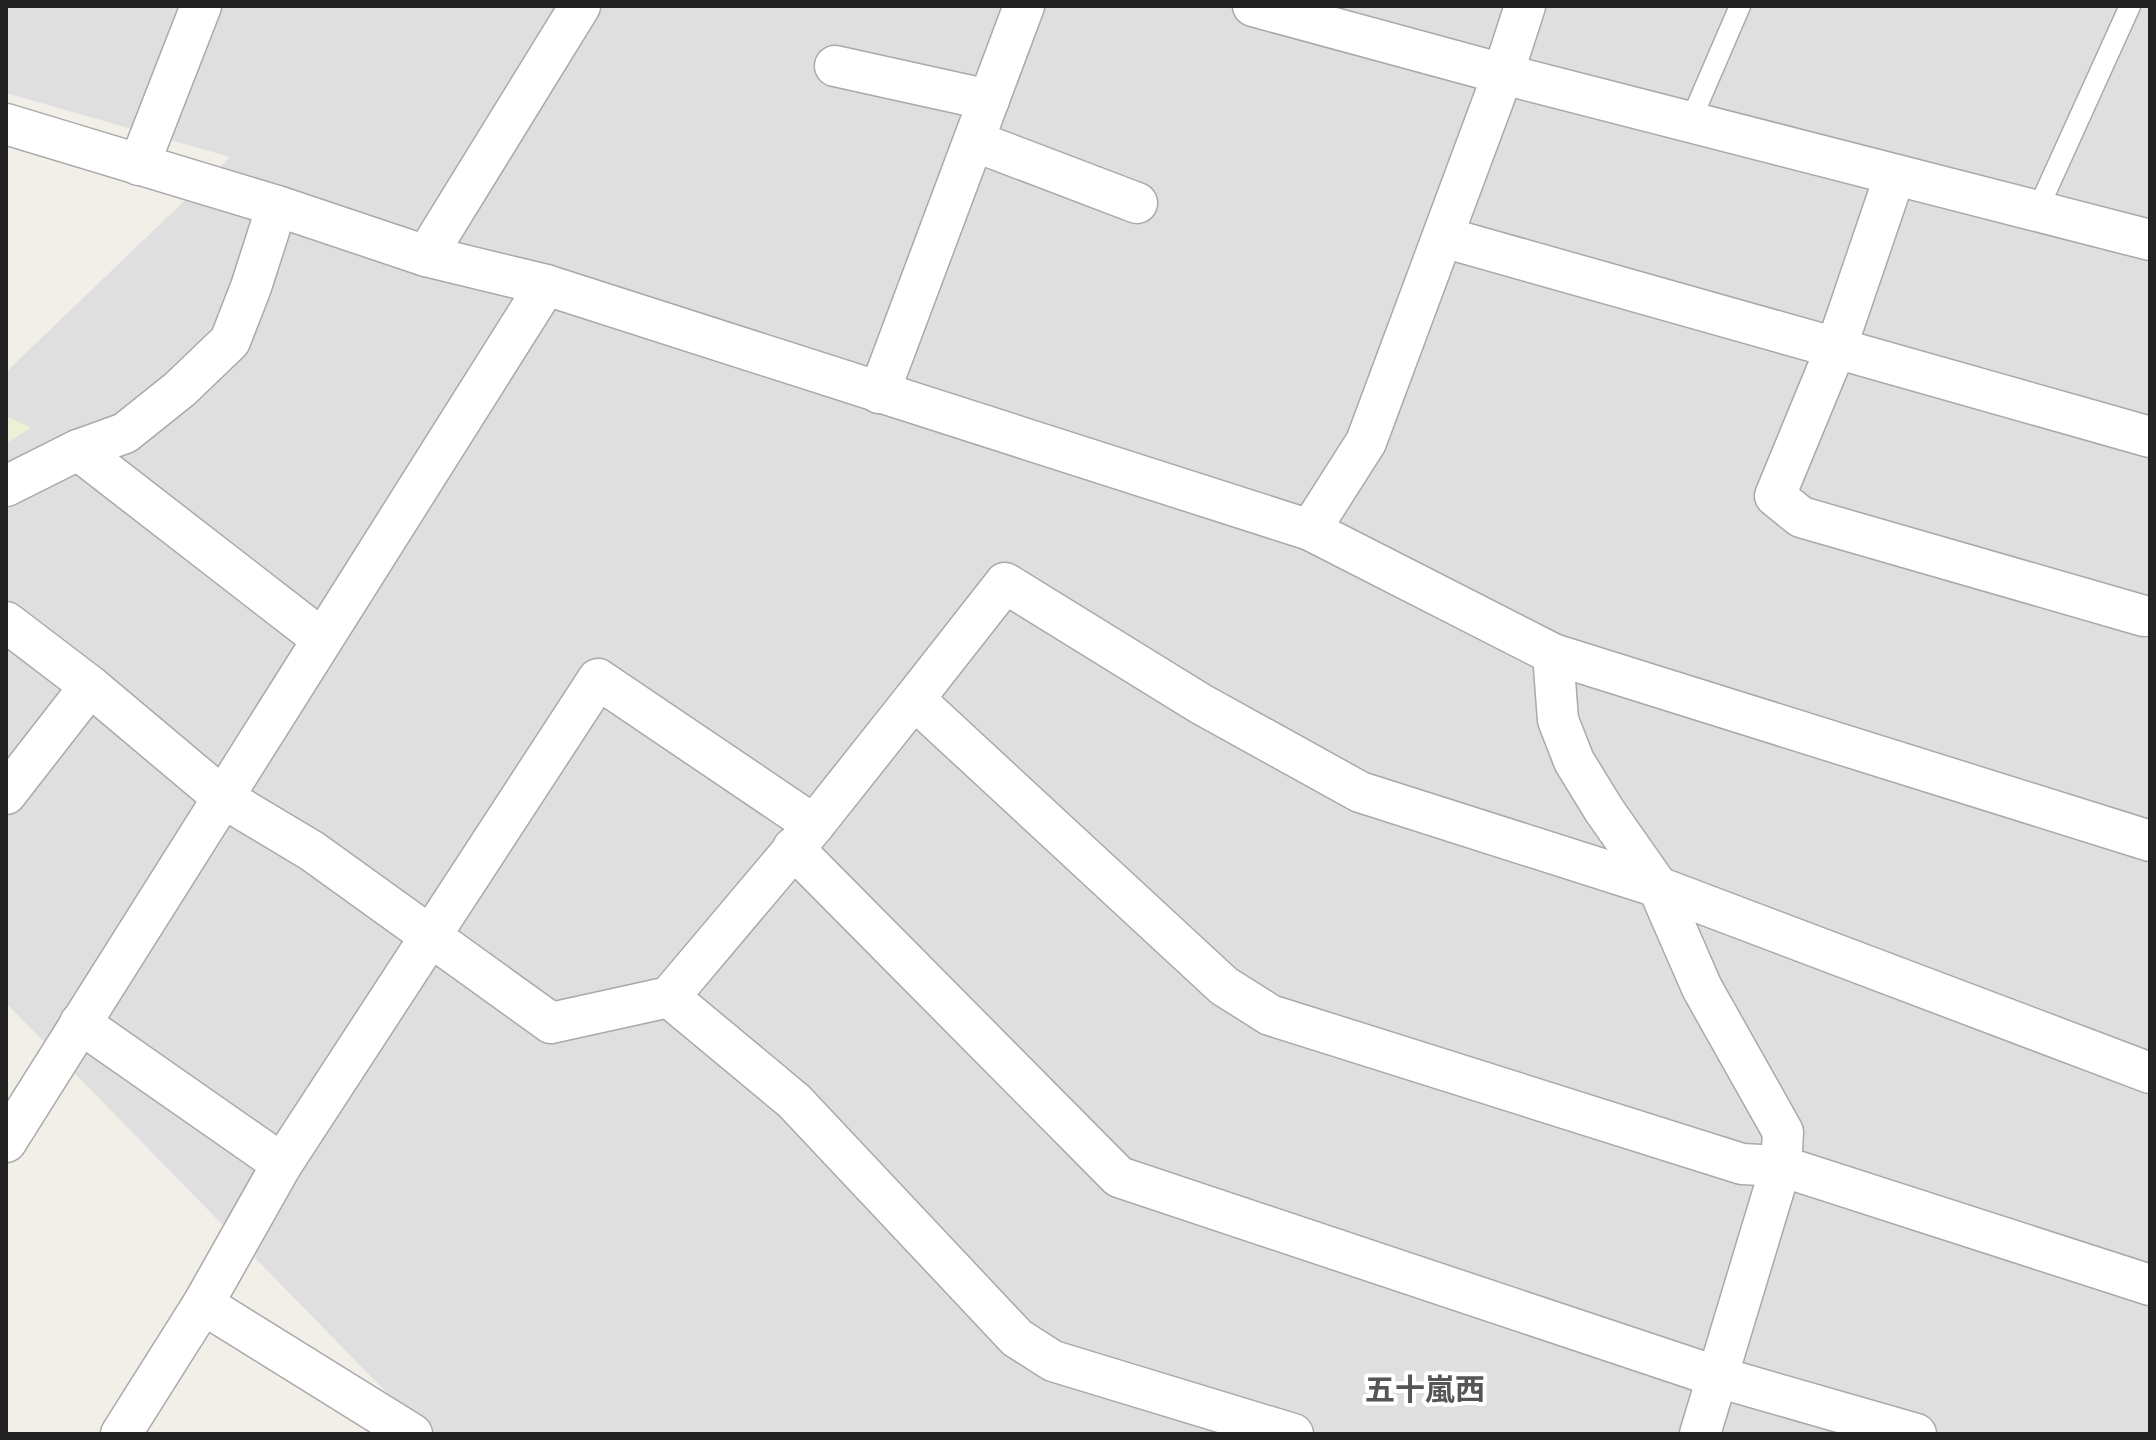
<svg xmlns="http://www.w3.org/2000/svg" width="2156" height="1440" font-family="'Golos Text','Noto Sans JP',sans-serif">
  <rect width="100%" height="100%" fill="#f2efe9"/>
  <!-- residential -->
  <polygon fill="#e0dfdf" points="6,6 2150,6 2150,1434 427,1434 6,1003 6,372 230,157 6,93"/>
  <!-- farmland -->
  <polygon fill="#eef0d5" points="6,416 31,428 6,443"/>
  <g fill="none" stroke-linecap="round" stroke-linejoin="round">
    <defs>
      <g id="service">
        <polyline points="1690,122 1740,6"/>
        <polyline points="2037,211 2130,6"/>
      </g>
      <g id="minor">
        <polyline points="1253,6 1503,74 2150,240"/>
        <polyline points="835,66 989,100"/>
        <polyline points="6,124 277,206 426,256 546,285 1310,530 1553,654 2150,841"/>
        <polyline points="974,141 1137,203"/>
        <polyline points="139,165 201,6"/>
        <polyline points="1443,237 1836,348 1895,175"/>
        <polyline points="426,256 580,6"/>
        <polyline points="879,393 1024,6"/>
        <polyline points="78,450 322,639"/>
        <polyline points="6,486 78,450 125,433 180,389 230,341 251,287 277,206"/>
        <polyline points="1310,530 1366,442 1503,74 1525,6"/>
        <polyline points="2144,616 1801,517 1775,496 1836,348 2150,437"/>
        <polyline points="6,622 90,686 222,797 312,851 551,1023 669,997 814,825 914,699 1224,986 1270,1015 1742,1164 1781,1166 2150,1285"/>
        <polyline points="1553,654 1558,720 1574,761 1604,810 1658,887 1702,988 1783,1132 1781,1166 1700,1434"/>
        <polyline points="914,699 1005,583 1201,704 1360,792 1658,887 2150,1073"/>
        <polyline points="6,794 90,686"/>
        <polyline points="793,848 1119,1177 1718,1377 1916,1434"/>
        <polyline points="669,997 794,1101 1017,1338 1053,1361 1293,1434"/>
        <polyline points="80,1023 282,1164 203,1304 412,1434"/>
        <polyline points="6,1142 546,285"/>
        <polyline points="282,1164 598,679 814,825"/>
        <polyline points="121,1434 203,1304"/>
      </g>
    </defs>
    <!-- service casing -->
    <use href="#service" stroke="#a9a9a9" stroke-width="23"/>
    <!-- minor casing -->
    <use href="#minor" stroke="#a9a9a9" stroke-width="43"/>
    <!-- service -->
    <use href="#service" stroke="#fff" stroke-width="20"/>
    <!-- minor -->
    <use href="#minor" stroke="#fff" stroke-width="40"/>
  </g>
  <g text-anchor="middle" dominant-baseline="central" stroke-width="8" stroke-linejoin="round" paint-order="stroke">
    <!-- neighbourhood labels -->
    <g font-size="30" font-weight="bold" fill="#555" stroke="#fff">
      <text x="1425" y="1389">五十嵐西</text>
    </g>
  </g>
  <!-- border -->
  <rect width="2156" height="1440" fill="none" stroke="#222222" stroke-width="16"/>
</svg>
